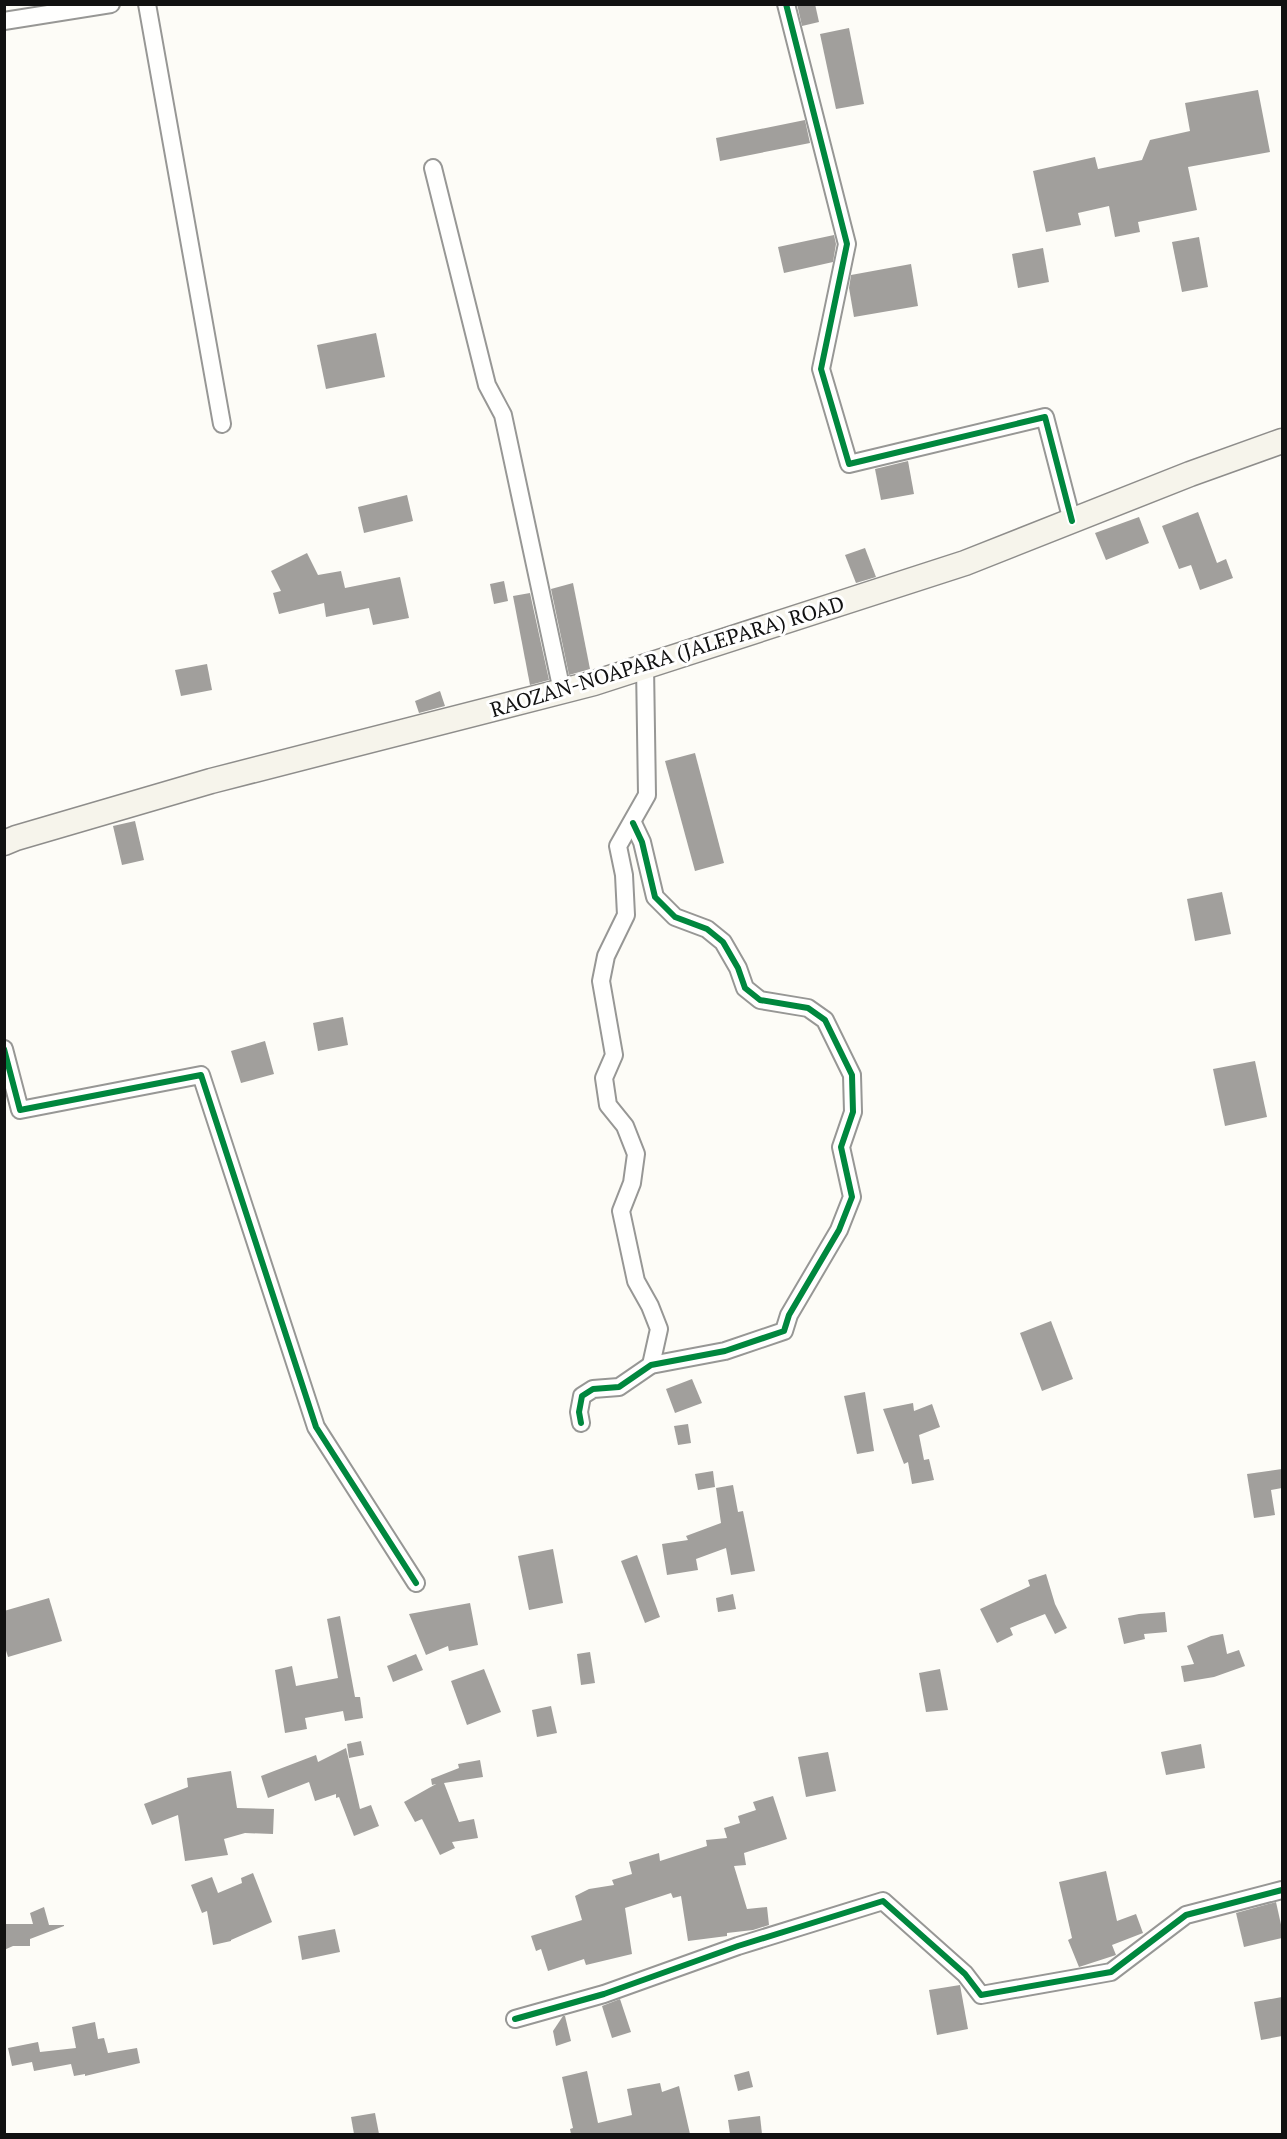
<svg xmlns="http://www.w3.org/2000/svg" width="1287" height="2139" font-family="'PT Serif',serif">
  <rect width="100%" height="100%" fill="#fdfcf7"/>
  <!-- building -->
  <g fill="#a19f9c">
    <polygon points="797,4 815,4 819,22 802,26"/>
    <polygon points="849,28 864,104 836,109 820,34"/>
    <polygon points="1258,90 1270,152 1188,167 1197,210 1138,222 1140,232 1115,237 1109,206 1078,213 1081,225 1046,232 1033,171 1095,157 1098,169 1142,160 1150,140 1190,131 1185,103"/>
    <polygon points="805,120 810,143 720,161 716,138"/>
    <polygon points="834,235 836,244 833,262 784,273 778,247"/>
    <polygon points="1199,237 1208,287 1182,292 1172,242"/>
    <polygon points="1043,248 1049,282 1018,288 1012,254"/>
    <polygon points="911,264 918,306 854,317 849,288 851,275"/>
    <polygon points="376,333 385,377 326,389 317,345"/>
    <polygon points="908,461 914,494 881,500 875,469"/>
    <polygon points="407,495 413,521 364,533 358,507"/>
    <polygon points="1198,512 1217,563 1226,559 1233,578 1200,590 1191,565 1179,569 1162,526"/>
    <polygon points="1139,517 1149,543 1106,560 1095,533"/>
    <polygon points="865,548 876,577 856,583 845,555"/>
    <polygon points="307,553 318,575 341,571 345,588 400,577 409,618 373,625 369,608 326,617 324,603 279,614 273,593 281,591 271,571"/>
    <polygon points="504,581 508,601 494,604 490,584"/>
    <polygon points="573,583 590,669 569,675 551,589"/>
    <polygon points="530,593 549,680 530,685 513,596"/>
    <polygon points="207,664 212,690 181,696 175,670"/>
    <polygon points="440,691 445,706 419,713 415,701"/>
    <polygon points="695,753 724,863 695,871 665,761"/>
    <polygon points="135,821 144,860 122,865 113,826"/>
    <polygon points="1222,892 1231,934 1195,941 1187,899"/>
    <polygon points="343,1017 348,1045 318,1051 313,1023"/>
    <polygon points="265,1041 274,1074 241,1083 231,1051"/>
    <polygon points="1255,1061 1267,1117 1225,1126 1213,1069"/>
    <polygon points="1051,1321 1073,1379 1042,1391 1020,1333"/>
    <polygon points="692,1379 702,1403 675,1413 666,1389"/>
    <polygon points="865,1392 874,1451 857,1454 844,1396"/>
    <polygon points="913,1403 914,1411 932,1404 940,1427 919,1435 924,1460 929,1459 934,1480 912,1484 908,1462 904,1464 883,1409"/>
    <polygon points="688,1424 691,1443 678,1445 674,1426"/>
    <polygon points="1282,1469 1282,1488 1271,1490 1275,1515 1254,1518 1247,1474"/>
    <polygon points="713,1471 715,1487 698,1490 695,1474"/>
    <polygon points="733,1485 738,1512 743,1511 755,1571 731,1575 726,1548 696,1559 698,1570 667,1575 662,1544 688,1540 686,1536 721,1523 716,1488"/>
    <polygon points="553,1549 563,1603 529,1610 518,1556"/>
    <polygon points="637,1555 660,1617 645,1623 621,1561"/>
    <polygon points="1046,1574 1055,1604 1067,1628 1055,1634 1045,1614 1010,1628 1013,1635 997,1643 980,1609 1030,1586 1028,1580"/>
    <polygon points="733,1594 736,1609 718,1612 716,1598"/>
    <polygon points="49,1598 62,1641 8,1657 4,1644 4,1611"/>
    <polygon points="470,1603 478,1645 449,1651 448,1646 426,1655 409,1614"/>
    <polygon points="1165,1612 1167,1632 1144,1634 1145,1639 1124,1644 1118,1618 1139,1614"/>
    <polygon points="340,1616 355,1697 360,1697 363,1718 345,1721 343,1711 305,1718 307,1729 285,1733 275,1670 292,1666 296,1686 338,1678 327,1619"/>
    <polygon points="1223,1634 1227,1654 1239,1650 1245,1666 1214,1677 1184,1682 1181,1666 1194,1664 1187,1646 1211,1636"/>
    <polygon points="590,1652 595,1683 581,1685 577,1654"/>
    <polygon points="416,1654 423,1670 393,1682 387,1666"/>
    <polygon points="484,1669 501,1712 467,1725 451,1681"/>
    <polygon points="940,1669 948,1710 926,1712 919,1673"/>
    <polygon points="551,1706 557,1733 537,1737 532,1710"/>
    <polygon points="361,1741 364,1755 349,1758 347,1744"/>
    <polygon points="1201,1744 1205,1768 1166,1775 1161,1752"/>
    <polygon points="346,1748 360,1809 371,1805 379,1826 354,1836 339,1797 336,1798 336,1794 315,1801 309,1782 268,1798 261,1776 316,1755 318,1762"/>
    <polygon points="828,1752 836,1791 806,1797 798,1757"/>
    <polygon points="480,1760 483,1777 444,1783 459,1822 474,1819 478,1838 452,1842 455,1848 440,1855 422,1819 415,1822 404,1802 436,1784 432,1785 431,1779 459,1768 458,1764"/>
    <polygon points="231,1771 237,1808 274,1809 273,1834 245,1833 224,1839 228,1855 185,1861 178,1815 152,1825 144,1804 188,1787 187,1778"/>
    <polygon points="773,1796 787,1839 744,1853 746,1865 734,1866 747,1909 767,1907 769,1925 753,1930 727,1933 727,1936 688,1941 681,1896 673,1898 671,1893 625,1908 632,1954 586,1965 584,1959 548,1971 541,1949 536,1951 531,1936 582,1920 575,1896 589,1889 614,1885 612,1880 632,1874 629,1862 659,1853 660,1861 707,1846 706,1840 727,1838 724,1828 740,1823 738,1816 756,1810 753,1802"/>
    <polygon points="1106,1871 1117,1921 1136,1914 1143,1933 1112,1945 1116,1955 1079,1967 1068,1940 1072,1938 1059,1882"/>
    <polygon points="253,1873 272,1922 231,1940 231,1941 213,1945 207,1911 202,1913 191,1885 212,1877 218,1893 242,1883 241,1878"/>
    <polygon points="1276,1902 1282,1929 1282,1938 1244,1947 1236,1913"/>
    <polygon points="44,1907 49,1925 64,1925 64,1926 30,1939 30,1946 13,1946 4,1950 4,1924 33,1924 30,1913"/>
    <polygon points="335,1929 340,1952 302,1960 298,1936"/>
    <polygon points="960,1985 968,2029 937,2035 929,1990"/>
    <polygon points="1282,1997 1282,2036 1261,2040 1254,2002"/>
    <polygon points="620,1999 631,2032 612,2038 602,2006"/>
    <polygon points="563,2016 565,2016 571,2041 556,2046 553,2031"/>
    <polygon points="95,2022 98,2039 104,2038 108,2053 137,2048 140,2063 85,2076 85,2074 74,2076 71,2064 34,2071 32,2062 12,2066 8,2048 38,2042 40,2052 76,2048 72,2027"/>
    <polygon points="587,2071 598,2123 632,2115 627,2089 660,2083 662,2092 679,2086 690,2134 571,2134 570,2129 573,2128 562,2077"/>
    <polygon points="749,2071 753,2087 738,2091 734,2075"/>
    <polygon points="375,2113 379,2134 354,2134 351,2117"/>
    <polygon points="760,2116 762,2134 730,2134 728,2120"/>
  </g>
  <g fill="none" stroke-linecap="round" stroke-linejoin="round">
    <defs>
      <g id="minor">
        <polyline points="147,4 222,424"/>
        <polyline points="786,4 847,244 821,369 849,464 1045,417 1072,521"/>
        <polyline points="4,21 111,4"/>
        <polyline points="433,168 487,385 503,415 562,691"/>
        <polyline points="645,666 647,795 618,846 624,875 626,915 606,956 601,981 614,1055 604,1078 608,1105 625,1126 636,1154 632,1183 621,1211 636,1281 650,1306 659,1329 651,1365"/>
        <polyline points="4,1049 20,1110 201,1075 316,1427 416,1583"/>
        <polyline points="581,1423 579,1412 582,1396 593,1389 619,1387 651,1365 725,1351 784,1331 789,1315 839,1230 852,1197 841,1147 853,1112 852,1075 825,1020 808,1008 760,1000 745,988 738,968 723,942 707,929 675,917 655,897 642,842 633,823"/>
        <polyline points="515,2019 604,1994 738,1946 883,1901 965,1974 981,1995 1111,1972 1186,1915 1282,1890"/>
      </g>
      <polyline id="secondary" points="4,843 16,838 211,781 594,683 965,563 1190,474 1282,441"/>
    </defs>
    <!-- minor casing -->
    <use href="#minor" stroke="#979795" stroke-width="20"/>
    <!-- secondary casing -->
    <use href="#secondary" stroke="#8e8d8b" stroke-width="27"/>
    <!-- minor -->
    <use href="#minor" stroke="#fffffe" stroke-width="16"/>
    <!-- secondary -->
    <use href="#secondary" stroke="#f6f4eb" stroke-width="24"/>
    <defs>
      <g id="cycleway">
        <polyline points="786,4 847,244 821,369 849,464 1045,417 1072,521"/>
        <polyline points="4,1049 20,1110 201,1075 316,1427 416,1583"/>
        <polyline points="581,1423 579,1412 582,1396 593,1389 619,1387 651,1365 725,1351 784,1331 789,1315 839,1230 852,1197 841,1147 853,1112 852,1075 825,1020 808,1008 760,1000 745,988 738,968 723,942 707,929 675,917 655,897 642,842 633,823"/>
        <polyline points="515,2019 604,1994 738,1946 883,1901 965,1974 981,1995 1111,1972 1186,1915 1282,1890"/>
      </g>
    </defs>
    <!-- cycleway casing -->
    <use href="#cycleway" stroke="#fff" stroke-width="10"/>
    <!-- cycleway -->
    <use href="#cycleway" stroke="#00873e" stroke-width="6"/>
  </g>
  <g text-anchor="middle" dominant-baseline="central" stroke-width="6" stroke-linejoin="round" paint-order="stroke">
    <!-- street labels -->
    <g font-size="21" fill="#111" stroke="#fff">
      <text transform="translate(667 656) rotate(-17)">RAOZAN-NOAPARA (JALEPARA) ROAD</text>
    </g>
  </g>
  <!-- border -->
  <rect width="1287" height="2139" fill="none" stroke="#111111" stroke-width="12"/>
</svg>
